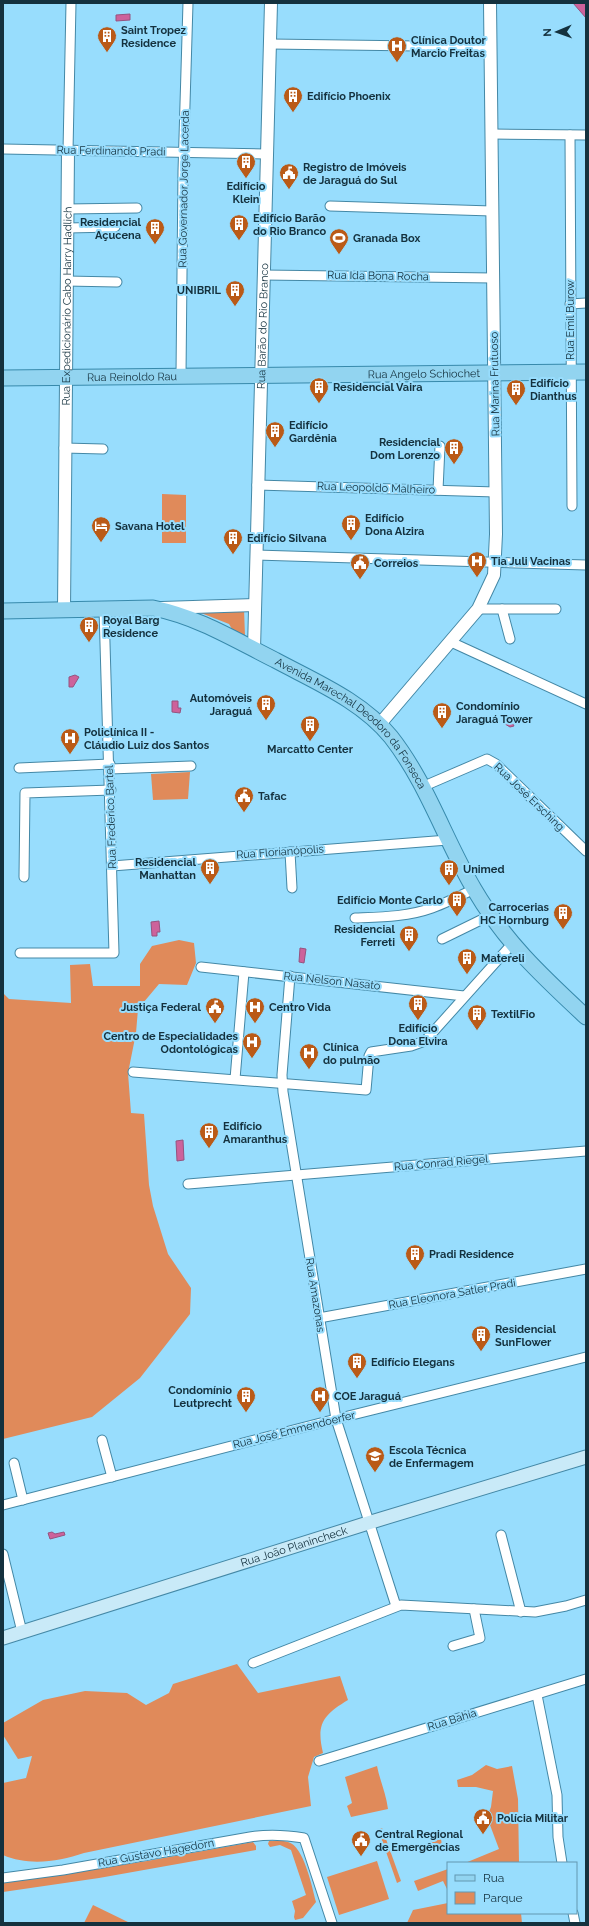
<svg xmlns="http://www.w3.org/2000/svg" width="589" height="1926" font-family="Raleway,sans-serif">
  <rect width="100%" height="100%" fill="#98ddfd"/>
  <!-- green -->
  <g fill="#e08a5a">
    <polygon points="162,494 186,495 186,543 162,543"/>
    <polygon points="244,609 245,636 232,629 229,624 196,611"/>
    <polygon points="190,772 188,799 153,800 151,774"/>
    <polygon points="179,940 194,943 196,963 187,985 159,984 138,1009 136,1033 128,1073 131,1113 144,1114 149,1185 153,1206 168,1254 191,1288 190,1314 140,1378 92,1417 3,1439 3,993 9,999 71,1003 70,965 90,964 93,986 140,986 140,964 152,946"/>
    <path d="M237,1664L258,1693L340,1676L348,1700C323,1715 316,1724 323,1753L314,1757L308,1777L311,1806L84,1853C58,1862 28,1866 3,1855V1783L26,1778L32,1756L18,1759L3,1735V1723L43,1700L85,1691L127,1693L146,1705L169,1693L173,1684Z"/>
    <polygon points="486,1765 497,1769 512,1766 518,1799 519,1863 465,1863 499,1849 487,1817 491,1807 493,1791 476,1787 458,1787 457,1780 472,1775"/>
    <path d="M377,1766C380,1781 386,1793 388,1809L351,1817L347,1806L352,1803L345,1777Z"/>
    <polygon points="382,1828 401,1881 397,1883 378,1829"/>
    <circle cx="436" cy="1842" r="5.5"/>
    <path d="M269,1841C275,1841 282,1840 288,1842C304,1846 312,1887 316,1902L303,1918L295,1920L294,1917L295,1911L292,1901L306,1895L291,1850L280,1845L270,1847L268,1844Z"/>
    <polygon points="253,1842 256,1846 256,1850 99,1878 3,1892 3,1883 147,1861"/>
    <polygon points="377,1861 389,1899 339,1915 327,1877"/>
    <polygon points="448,1869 448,1891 443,1881 418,1891 414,1881"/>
    <polygon points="448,1903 448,1913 521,1913 522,1923 407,1923 413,1910"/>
    <polygon points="93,1905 130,1923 84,1923"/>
  </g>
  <!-- water -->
  <g fill="#cd629b" stroke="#96537f">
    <polygon points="573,3 586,3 586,18"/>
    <polygon points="130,14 130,20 116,21 116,15"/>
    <polygon points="287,168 294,168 293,179 287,179"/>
    <polygon points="75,675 79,677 73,687 69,687 69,677"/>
    <polygon points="172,701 178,701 178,708 181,708 180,713 172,712"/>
    <polygon points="511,716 513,718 512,722 514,726 510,727 505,724 504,720 506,717"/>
    <polygon points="159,921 160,932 157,932 157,936 152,936 151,922"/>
    <polygon points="300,948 306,949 304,963 299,962"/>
    <polygon points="183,1140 184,1160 177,1161 176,1141"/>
    <polygon points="52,1532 55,1534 64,1532 65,1535 50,1539 48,1533"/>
  </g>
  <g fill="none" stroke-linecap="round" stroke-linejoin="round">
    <defs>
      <g id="minor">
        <polyline points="270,44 491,47"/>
        <polyline points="492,134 586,135"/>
        <polyline points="570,135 572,506"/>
        <polyline points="3,149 266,154"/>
        <polyline points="68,151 71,3"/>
        <polyline points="330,206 492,211"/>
        <polyline points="67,209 137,208"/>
        <polyline points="67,228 115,227"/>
        <polyline points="263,275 493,278"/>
        <polyline points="66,281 117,282"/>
        <polyline points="570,304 586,303"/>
        <polyline points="181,375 183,171 188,3"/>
        <polyline points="64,448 103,449"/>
        <polyline points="257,485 496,492"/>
        <polyline points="438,490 440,446"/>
        <polyline points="256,555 586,565"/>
        <polyline points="478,609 556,609"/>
        <polyline points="502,609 510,639"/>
        <polyline points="451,642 586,704"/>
        <polyline points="19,768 110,764"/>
        <polyline points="110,769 191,766"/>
        <polyline points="422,787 487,759 496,764 586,851"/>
        <polyline points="290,852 292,888"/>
        <polyline points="112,866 448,840"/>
        <polyline points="24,877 25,793 111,790"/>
        <path d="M355,918C381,917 407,917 432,908C446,903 460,896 474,889"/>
        <polyline points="442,939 491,915"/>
        <polyline points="20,953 114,953 104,609"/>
        <polyline points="201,967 464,996"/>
        <polyline points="290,976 282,1075 283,1092 336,1419 396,1606"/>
        <polyline points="133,1072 366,1090 369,1056 371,1052 411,1046 425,1041 512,944"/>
        <polyline points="235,1079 244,972"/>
        <polyline points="188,1184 586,1151"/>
        <polyline points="319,1318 586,1269"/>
        <polyline points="102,1440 112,1477"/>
        <polyline points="14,1463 23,1500"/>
        <polyline points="3,1505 336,1419 586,1357"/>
        <polyline points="501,1535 521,1612"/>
        <polyline points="3,1554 22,1632"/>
        <polyline points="453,1646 480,1638 474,1609"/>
        <polyline points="253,1663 401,1605 535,1612 566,1606 586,1600"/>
        <polyline points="537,1695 557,1795 558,1837 562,1863"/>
        <polyline points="319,1761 586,1679"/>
        <path d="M3,1878L63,1870L250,1837C268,1834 286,1835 304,1838L332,1923"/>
        <polyline points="573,1913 575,1923"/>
      </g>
      <g id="tertiary">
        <polyline points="162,608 255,605"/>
        <path id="s1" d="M64,610L68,151"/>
        <path id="s2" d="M254,649L271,3"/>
        <polyline points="379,725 478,609 494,575 496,534 490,3"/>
      </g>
      <g id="secondary">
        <path id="s3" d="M3,1638L368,1523L586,1457"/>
      </g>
      <g id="primary">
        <path id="s4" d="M3,378L586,372"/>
        <path id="s5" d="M3,611L153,608C198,617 235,640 275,660C316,682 362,701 391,737C427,783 445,840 474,889C505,942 542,976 586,1017"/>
      </g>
    </defs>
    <!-- minor casing -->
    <use href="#minor" stroke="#4488a6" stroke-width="11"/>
    <!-- tertiary casing -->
    <use href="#tertiary" stroke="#4488a6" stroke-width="14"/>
    <!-- secondary casing -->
    <use href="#secondary" stroke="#4488a6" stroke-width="15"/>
    <!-- primary casing -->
    <use href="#primary" stroke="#3789ab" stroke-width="17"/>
    <!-- minor -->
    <use href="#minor" stroke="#fff" stroke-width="9"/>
    <!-- tertiary -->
    <use href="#tertiary" stroke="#fff" stroke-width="12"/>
    <!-- secondary -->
    <use href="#secondary" stroke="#c9eaf8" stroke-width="13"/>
    <!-- primary -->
    <use href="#primary" stroke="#92d4f0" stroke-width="15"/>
  </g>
  <!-- icons -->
  <defs>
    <symbol id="building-pin" viewBox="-11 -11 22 30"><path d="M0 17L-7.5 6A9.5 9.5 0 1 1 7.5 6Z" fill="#ba5a17" stroke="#98ddfd"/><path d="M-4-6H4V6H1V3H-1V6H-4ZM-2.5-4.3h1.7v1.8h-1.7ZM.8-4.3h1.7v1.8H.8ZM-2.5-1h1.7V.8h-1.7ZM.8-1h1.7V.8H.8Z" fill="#fff"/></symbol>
    <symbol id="hospital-pin" viewBox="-11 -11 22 30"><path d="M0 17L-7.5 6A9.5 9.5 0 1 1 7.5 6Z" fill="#ba5a17" stroke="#98ddfd"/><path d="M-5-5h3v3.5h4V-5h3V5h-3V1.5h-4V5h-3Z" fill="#fff"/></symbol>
    <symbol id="civic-pin" viewBox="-11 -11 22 30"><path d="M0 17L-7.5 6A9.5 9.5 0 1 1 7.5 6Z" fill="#ba5a17" stroke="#98ddfd"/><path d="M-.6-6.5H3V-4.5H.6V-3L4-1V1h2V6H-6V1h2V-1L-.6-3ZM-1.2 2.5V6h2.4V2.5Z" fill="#fff"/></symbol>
    <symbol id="stadium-pin" viewBox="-11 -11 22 30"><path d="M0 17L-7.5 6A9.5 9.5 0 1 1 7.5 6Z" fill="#ba5a17" stroke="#98ddfd"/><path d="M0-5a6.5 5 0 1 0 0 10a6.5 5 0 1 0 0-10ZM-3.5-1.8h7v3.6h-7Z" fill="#fff"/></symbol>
    <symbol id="hotel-pin" viewBox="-11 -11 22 30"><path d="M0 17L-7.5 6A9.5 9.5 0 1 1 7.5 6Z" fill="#ba5a17" stroke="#98ddfd"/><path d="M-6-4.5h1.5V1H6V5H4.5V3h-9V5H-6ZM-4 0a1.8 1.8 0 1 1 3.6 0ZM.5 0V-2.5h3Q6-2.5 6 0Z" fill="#fff"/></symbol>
    <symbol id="university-pin" viewBox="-11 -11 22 30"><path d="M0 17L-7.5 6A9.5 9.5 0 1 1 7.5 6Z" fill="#ba5a17" stroke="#98ddfd"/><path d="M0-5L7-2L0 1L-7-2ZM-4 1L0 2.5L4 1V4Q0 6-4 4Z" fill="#fff"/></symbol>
  </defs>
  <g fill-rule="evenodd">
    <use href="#building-pin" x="96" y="25" width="22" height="30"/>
    <use href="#hospital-pin" x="386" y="35" width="22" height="30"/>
    <use href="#building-pin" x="282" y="85" width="22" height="30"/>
    <use href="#building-pin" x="235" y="151" width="22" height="30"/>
    <use href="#civic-pin" x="278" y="162" width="22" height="30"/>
    <use href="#building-pin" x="228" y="213" width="22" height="30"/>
    <use href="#building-pin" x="144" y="217" width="22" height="30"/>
    <use href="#stadium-pin" x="328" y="227" width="22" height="30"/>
    <use href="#building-pin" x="224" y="279" width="22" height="30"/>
    <use href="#building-pin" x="308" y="376" width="22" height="30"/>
    <use href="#building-pin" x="505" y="378" width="22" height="30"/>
    <use href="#building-pin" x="264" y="420" width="22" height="30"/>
    <use href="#building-pin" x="443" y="437" width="22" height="30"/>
    <use href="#building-pin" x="340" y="513" width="22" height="30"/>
    <use href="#hotel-pin" x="90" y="515" width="22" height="30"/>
    <use href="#building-pin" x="222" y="527" width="22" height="30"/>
    <use href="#hospital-pin" x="466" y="550" width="22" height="30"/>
    <use href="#civic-pin" x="349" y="552" width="22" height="30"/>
    <use href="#building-pin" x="78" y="615" width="22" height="30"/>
    <use href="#building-pin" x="255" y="693" width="22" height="30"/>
    <use href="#building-pin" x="431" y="701" width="22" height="30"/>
    <use href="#building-pin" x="299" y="714" width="22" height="30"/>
    <use href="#hospital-pin" x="59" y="727" width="22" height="30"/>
    <use href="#civic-pin" x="233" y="785" width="22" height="30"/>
    <use href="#building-pin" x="199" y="857" width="22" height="30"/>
    <use href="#building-pin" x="438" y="858" width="22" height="30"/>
    <use href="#building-pin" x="446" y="889" width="22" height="30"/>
    <use href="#building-pin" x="552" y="902" width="22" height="30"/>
    <use href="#building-pin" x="398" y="924" width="22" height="30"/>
    <use href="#building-pin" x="456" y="947" width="22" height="30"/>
    <use href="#building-pin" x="407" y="993" width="22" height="30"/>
    <use href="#civic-pin" x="204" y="996" width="22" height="30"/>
    <use href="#hospital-pin" x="244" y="996" width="22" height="30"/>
    <use href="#building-pin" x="466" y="1003" width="22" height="30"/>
    <use href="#hospital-pin" x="241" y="1031" width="22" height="30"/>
    <use href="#hospital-pin" x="298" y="1042" width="22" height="30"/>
    <use href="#building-pin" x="198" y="1121" width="22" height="30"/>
    <use href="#building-pin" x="404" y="1243" width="22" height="30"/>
    <use href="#building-pin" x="470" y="1324" width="22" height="30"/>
    <use href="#building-pin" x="346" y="1351" width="22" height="30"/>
    <use href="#building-pin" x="235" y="1385" width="22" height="30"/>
    <use href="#hospital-pin" x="309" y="1385" width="22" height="30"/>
    <use href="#university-pin" x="364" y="1445" width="22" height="30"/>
    <use href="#civic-pin" x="472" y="1807" width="22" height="30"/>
    <use href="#civic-pin" x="350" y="1829" width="22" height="30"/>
  </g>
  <g text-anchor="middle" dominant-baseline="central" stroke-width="4" stroke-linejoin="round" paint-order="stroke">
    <!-- poi labels -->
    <g font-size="11" font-weight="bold" fill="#14313e" stroke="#98ddfd" text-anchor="start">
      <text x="121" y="30">Saint Tropez<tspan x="121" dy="13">Residence</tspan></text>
      <text x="411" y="40">Clínica Doutor<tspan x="411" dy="13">Marcio Freitas</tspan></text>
      <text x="307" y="96">Edifício Phoenix</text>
      <text x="303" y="167">Registro de Imóveis<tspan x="303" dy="13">de Jaraguá do Sul</tspan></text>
      <text x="246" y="186" text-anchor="middle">Edifício<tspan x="246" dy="13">Klein</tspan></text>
      <text x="253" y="218">Edifício Barão<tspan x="253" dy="13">do Rio Branco</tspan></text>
      <text x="141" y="222" text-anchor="end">Residencial<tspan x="141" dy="13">Açucena</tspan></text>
      <text x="353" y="238">Granada Box</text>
      <text x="221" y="290" text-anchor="end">UNIBRIL</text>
      <text x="530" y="383">Edifício<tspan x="530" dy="13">Dianthus</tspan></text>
      <text x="333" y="387">Residencial Vaira</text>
      <text x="289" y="425">Edifício<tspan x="289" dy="13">Gardênia</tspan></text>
      <text x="440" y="442" text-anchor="end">Residencial<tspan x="440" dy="13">Dom Lorenzo</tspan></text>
      <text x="365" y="518">Edifício<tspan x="365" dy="13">Dona Alzira</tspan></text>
      <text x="115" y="526">Savana Hotel</text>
      <text x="247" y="538">Edifício Silvana</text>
      <text x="491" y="561">Tia Juli Vacinas</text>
      <text x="374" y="563">Correios</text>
      <text x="103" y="620">Royal Barg<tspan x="103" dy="13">Residence</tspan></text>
      <text x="252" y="698" text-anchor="end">Automóveis<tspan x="252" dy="13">Jaraguá</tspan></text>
      <text x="456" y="706">Condomínio<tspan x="456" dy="13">Jaraguá Tower</tspan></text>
      <text x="84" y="732">Policlínica II -<tspan x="84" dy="13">Cláudio Luiz dos Santos</tspan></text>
      <text x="310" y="749" text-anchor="middle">Marcatto Center</text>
      <text x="258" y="796">Tafac</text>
      <text x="196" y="862" text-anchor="end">Residencial<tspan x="196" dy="13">Manhattan</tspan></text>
      <text x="463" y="869">Unimed</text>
      <text x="443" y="900" text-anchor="end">Edifício Monte Carlo</text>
      <text x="549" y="907" text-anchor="end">Carrocerias<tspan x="549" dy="13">HC Hornburg</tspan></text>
      <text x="395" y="929" text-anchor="end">Residencial<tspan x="395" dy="13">Ferreti</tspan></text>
      <text x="481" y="958">Matereli</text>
      <text x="201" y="1007" text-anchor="end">Justiça Federal</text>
      <text x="269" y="1007">Centro Vida</text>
      <text x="491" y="1014">TextilFio</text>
      <text x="418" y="1028" text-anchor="middle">Edifício<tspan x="418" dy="13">Dona Elvira</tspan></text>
      <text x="238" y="1036" text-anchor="end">Centro de Especialidades<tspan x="238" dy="13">Odontológicas</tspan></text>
      <text x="323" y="1047">Clínica<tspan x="323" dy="13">do pulmão</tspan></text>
      <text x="223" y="1126">Edifício<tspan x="223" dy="13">Amaranthus</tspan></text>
      <text x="429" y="1254">Pradi Residence</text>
      <text x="495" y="1329">Residencial<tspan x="495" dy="13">SunFlower</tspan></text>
      <text x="371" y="1362">Edifício Elegans</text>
      <text x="232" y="1390" text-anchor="end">Condomínio<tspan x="232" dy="13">Leutprecht</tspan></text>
      <text x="334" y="1396">COE Jaraguá</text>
      <text x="389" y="1450">Escola Técnica<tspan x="389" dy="13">de Enfermagem</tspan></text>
      <text x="497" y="1818">Polícia Militar</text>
      <text x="375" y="1834">Central Regional<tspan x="375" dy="13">de Emergências</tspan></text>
    </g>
    <!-- street labels -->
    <g font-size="11" fill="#14313e" stroke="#98ddfd">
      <text transform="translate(111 151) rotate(1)">Rua Ferdinando Pradi</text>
      <text transform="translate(184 189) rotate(-89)">Rua Governador Jorge Lacerda</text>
      <text transform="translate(378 276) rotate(1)">Rua Ida Bona Rocha</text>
      <text stroke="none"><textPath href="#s1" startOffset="304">Rua Expedicionário Cabo Harry Hadlich</textPath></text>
      <text transform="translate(570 320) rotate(-90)">Rua Emil Burow</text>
      <text stroke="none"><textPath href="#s2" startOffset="323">Rua Barão do Rio Branco</textPath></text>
      <text stroke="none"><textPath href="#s4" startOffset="421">Rua Angelo Schiochet</textPath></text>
      <text stroke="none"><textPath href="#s4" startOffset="129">Rua Reinoldo Rau</textPath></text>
      <text transform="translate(495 384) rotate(-91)">Rua Marina Frutuoso</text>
      <text transform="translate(376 488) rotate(2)">Rua Leopoldo Malheiro</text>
      <text stroke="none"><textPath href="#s5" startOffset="384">Avenida Marechal Deodoro da Fonseca</textPath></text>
      <text transform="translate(529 797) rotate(44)">Rua José Ersching</text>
      <text transform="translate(111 817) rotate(-92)">Rua Frederico Bartel</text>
      <text transform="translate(280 852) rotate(-4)">Rua Florianópolis</text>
      <text transform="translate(332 981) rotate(6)">Rua Nelson Nasato</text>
      <text transform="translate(441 1163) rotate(-5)">Rua Conrad Riegel</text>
      <text transform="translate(452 1294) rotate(-10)">Rua Eleonora Satler Pradi</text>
      <text transform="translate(315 1295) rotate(81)">Rua Amazonas</text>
      <text transform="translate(294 1430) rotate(-14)">Rua José Emmendoerfer</text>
      <text stroke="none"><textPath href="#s3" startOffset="305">Rua João Planincheck</textPath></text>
      <text transform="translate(452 1720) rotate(-17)">Rua Bahia</text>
      <text transform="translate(156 1853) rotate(-10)">Rua Gustavo Hagedorn</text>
    </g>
  </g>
  <!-- border -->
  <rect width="589" height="1926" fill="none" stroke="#14313e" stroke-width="8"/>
  <!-- legend -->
  <rect x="447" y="1862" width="130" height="52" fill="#98ddfd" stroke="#6398b1"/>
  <rect x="455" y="1875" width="20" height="6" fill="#92d4f0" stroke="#6398b1"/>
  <text x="483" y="1882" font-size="12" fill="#14313e">Rua</text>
  <rect x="455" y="1892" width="20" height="12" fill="#e08a5a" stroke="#6398b1"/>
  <text x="483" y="1902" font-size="12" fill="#14313e">Parque</text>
  <!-- north arrow -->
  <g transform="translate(557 32) rotate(268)" stroke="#98ddfd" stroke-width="3" paint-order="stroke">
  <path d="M0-3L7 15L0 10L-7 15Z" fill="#14313e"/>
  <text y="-6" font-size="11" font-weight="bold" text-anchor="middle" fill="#14313e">N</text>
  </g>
</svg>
